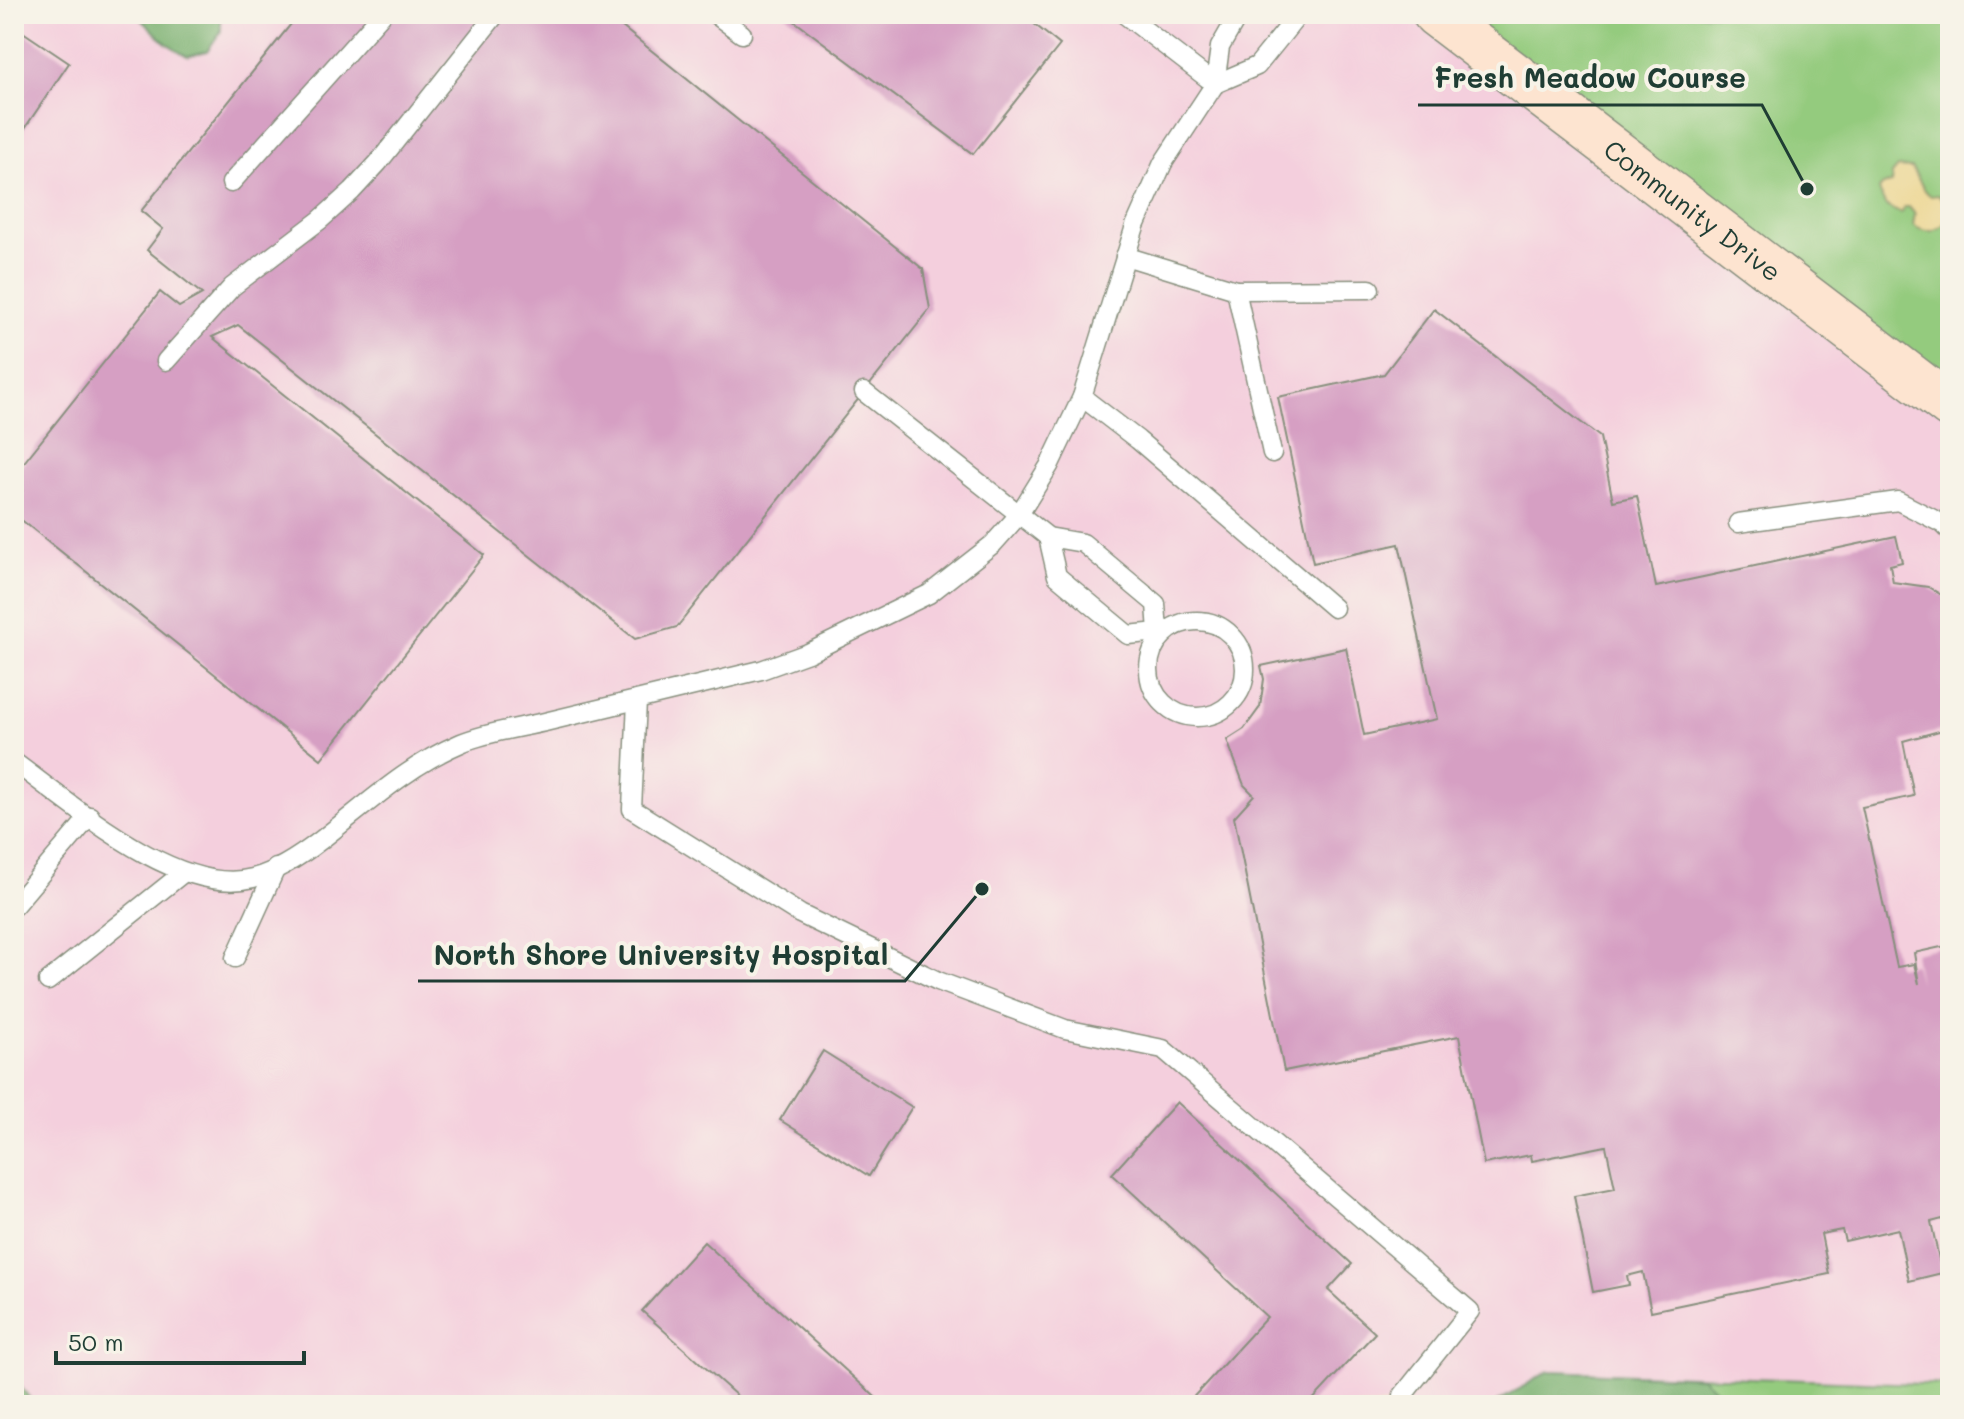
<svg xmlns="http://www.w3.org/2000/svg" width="1964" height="1419" font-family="Mali,sans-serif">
  <rect width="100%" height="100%" fill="#f7f3e8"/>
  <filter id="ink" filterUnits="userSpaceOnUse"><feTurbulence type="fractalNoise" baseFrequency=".0125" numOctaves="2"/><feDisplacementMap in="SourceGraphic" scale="16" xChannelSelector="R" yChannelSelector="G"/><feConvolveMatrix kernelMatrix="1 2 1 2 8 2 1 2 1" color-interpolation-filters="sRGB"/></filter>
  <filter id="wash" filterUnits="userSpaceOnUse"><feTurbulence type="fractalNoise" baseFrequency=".006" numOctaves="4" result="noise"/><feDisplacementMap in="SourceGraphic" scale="32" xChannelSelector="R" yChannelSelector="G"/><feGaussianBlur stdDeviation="1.8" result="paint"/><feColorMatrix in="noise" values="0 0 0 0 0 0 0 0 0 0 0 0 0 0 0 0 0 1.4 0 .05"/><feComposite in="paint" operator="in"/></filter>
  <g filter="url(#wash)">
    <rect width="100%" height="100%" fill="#f2e3c8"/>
    <!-- built -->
    <polygon fill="#f4cfdd" points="14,14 1435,14 1950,406 1950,1385 1549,1371 1493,1405 35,1405 14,1378"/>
    <!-- green -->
    <g fill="#94cb7e" stroke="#5a8459" stroke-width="2">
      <polygon points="1435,14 1950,14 1950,406"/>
      <polygon points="1549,1371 1950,1385 1950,1405 1493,1405"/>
    </g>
    <!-- forest -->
    <g fill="#77af6d" stroke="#4b7650" stroke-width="2">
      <polygon points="136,14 221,14 221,31 207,51 187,56 166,43"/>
      <polygon points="1549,1371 1702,1377 1720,1394 1739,1405 1493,1405"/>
      <polygon points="14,1378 35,1405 14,1405"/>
    </g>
    <!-- sand -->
    <path fill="#eeda9e" stroke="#868c69" stroke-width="2" d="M1898,167L1911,168C1920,178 1920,188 1931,196L1938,195L1949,206L1950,213C1943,232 1928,236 1913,225L1915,214L1909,207H1905L1901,213C1888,209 1882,203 1879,189L1883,185L1891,183L1892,174Z"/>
    <g id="blocks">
      <!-- building -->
      <g fill="#d69fc3">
        <polygon points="299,14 606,14 923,269 930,309 677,627 635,639 238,325 212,337 484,555 321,759 14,514 14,501 22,491 14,484 14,475 160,292 179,307 202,294 147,250 163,229 141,211"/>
        <polygon points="785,14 1022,14 1060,45 973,154"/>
        <polygon points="14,26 69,63 14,144"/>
        <polygon points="1434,309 1600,437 1613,501 1637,496 1656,587 1896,536 1902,562 1890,565 1893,582 1928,587 1950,600 1950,728 1903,741 1914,796 1862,807 1897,967 1914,964 1919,984 1914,953 1950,945 1950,1165 1940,1116 1950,1180 1950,1217 1931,1222 1942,1273 1909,1281 1898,1229 1845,1241 1842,1230 1821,1234 1829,1274 1651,1311 1643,1272 1627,1276 1629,1285 1593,1292 1574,1196 1615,1188 1606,1146 1532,1161 1531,1155 1484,1164 1459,1036 1284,1071 1234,817 1254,795 1244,785 1227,740 1244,729 1260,707 1264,679 1261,666 1346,648 1364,735 1437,719 1399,544 1313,563 1278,397 1384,374"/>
        <polygon points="823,1051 912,1107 869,1176 780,1120"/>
        <polygon points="1177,1102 1352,1264 1328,1290 1375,1333 1308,1405 1186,1405 1267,1317 1112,1174"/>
        <polygon points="704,1242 884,1405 747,1405 642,1311"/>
      </g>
    </g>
  </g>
  <g filter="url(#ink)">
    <use href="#blocks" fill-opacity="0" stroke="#88907e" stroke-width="2"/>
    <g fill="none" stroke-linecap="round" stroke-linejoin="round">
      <defs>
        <g id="service">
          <polyline points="715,14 742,34"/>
          <polyline points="1124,14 1215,84"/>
          <polyline points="1215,84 1257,66 1299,14"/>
          <polyline points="231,183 382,14"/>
          <polyline points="1125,256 1236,290 1272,453"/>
          <polyline points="1236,290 1370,289"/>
          <polyline points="166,361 232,287 320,220 352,191 378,163 496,14"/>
          <polyline points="864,392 1048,537 1083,543 1156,604 1158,632"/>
          <polyline points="1082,397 1138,440 1334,608"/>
          <polyline points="1738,523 1898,501 1943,524 1950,531"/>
          <polyline points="1048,537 1057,576 1128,635 1158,632 1163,635"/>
          <circle cx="1197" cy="669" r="48"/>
          <polyline points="637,701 632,809 800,914 938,981 1065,1029 1163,1049 1470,1311 1403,1395"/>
          <path d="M14,762C72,804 178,898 253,878C276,872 303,854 321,840C366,805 407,766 461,743C487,732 520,728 549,721C620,704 690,687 761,670L808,653L929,594L993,544L1018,516L1049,466L1082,397L1135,226L1163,163L1215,84L1220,47L1239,14"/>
          <polyline points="14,906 90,816"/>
          <polyline points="235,958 276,868"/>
          <polyline points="48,981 183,873"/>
        </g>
        <g id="secondary">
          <path id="s1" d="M1435,14L1950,406"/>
        </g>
      </defs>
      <!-- service casing -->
      <use href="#service" stroke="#88907e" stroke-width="21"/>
      <!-- secondary casing -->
      <use href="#secondary" stroke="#88907e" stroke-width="47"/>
      <!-- service -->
      <use href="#service" stroke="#fff" stroke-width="18"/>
      <!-- secondary -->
      <use href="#secondary" stroke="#fde4d0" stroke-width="44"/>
    </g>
  </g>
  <g text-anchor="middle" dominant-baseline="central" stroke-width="8" stroke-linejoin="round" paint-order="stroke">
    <!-- street labels -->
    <g font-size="26" fill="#1f3d34" stroke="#f7f3e8">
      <text stroke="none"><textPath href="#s1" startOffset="324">Community Drive</textPath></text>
    </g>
  </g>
  <!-- callouts -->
  <path fill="none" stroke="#1f3d34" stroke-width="3" d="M1807 189L1762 105H1418M982 889L905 981H418"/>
  <g fill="#1f3d34" stroke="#f7f3e8" stroke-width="3">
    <circle cx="1807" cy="189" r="8"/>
    <circle cx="982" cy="889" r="8"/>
  </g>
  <g font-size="28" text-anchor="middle" font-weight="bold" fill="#1f3d34" stroke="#f7f3e8" stroke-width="8" stroke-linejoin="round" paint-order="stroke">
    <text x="1590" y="88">Fresh Meadow Course</text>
    <text x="661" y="965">North Shore University Hospital</text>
  </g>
  <!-- margin -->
  <rect width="1964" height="1419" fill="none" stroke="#f7f3e8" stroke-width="48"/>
  <!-- scale -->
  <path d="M56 1351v12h248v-12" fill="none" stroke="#1f3d34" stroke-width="4"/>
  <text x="68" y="1351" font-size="24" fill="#1f3d34" stroke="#f7f3e8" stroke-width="6" paint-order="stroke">50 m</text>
</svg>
